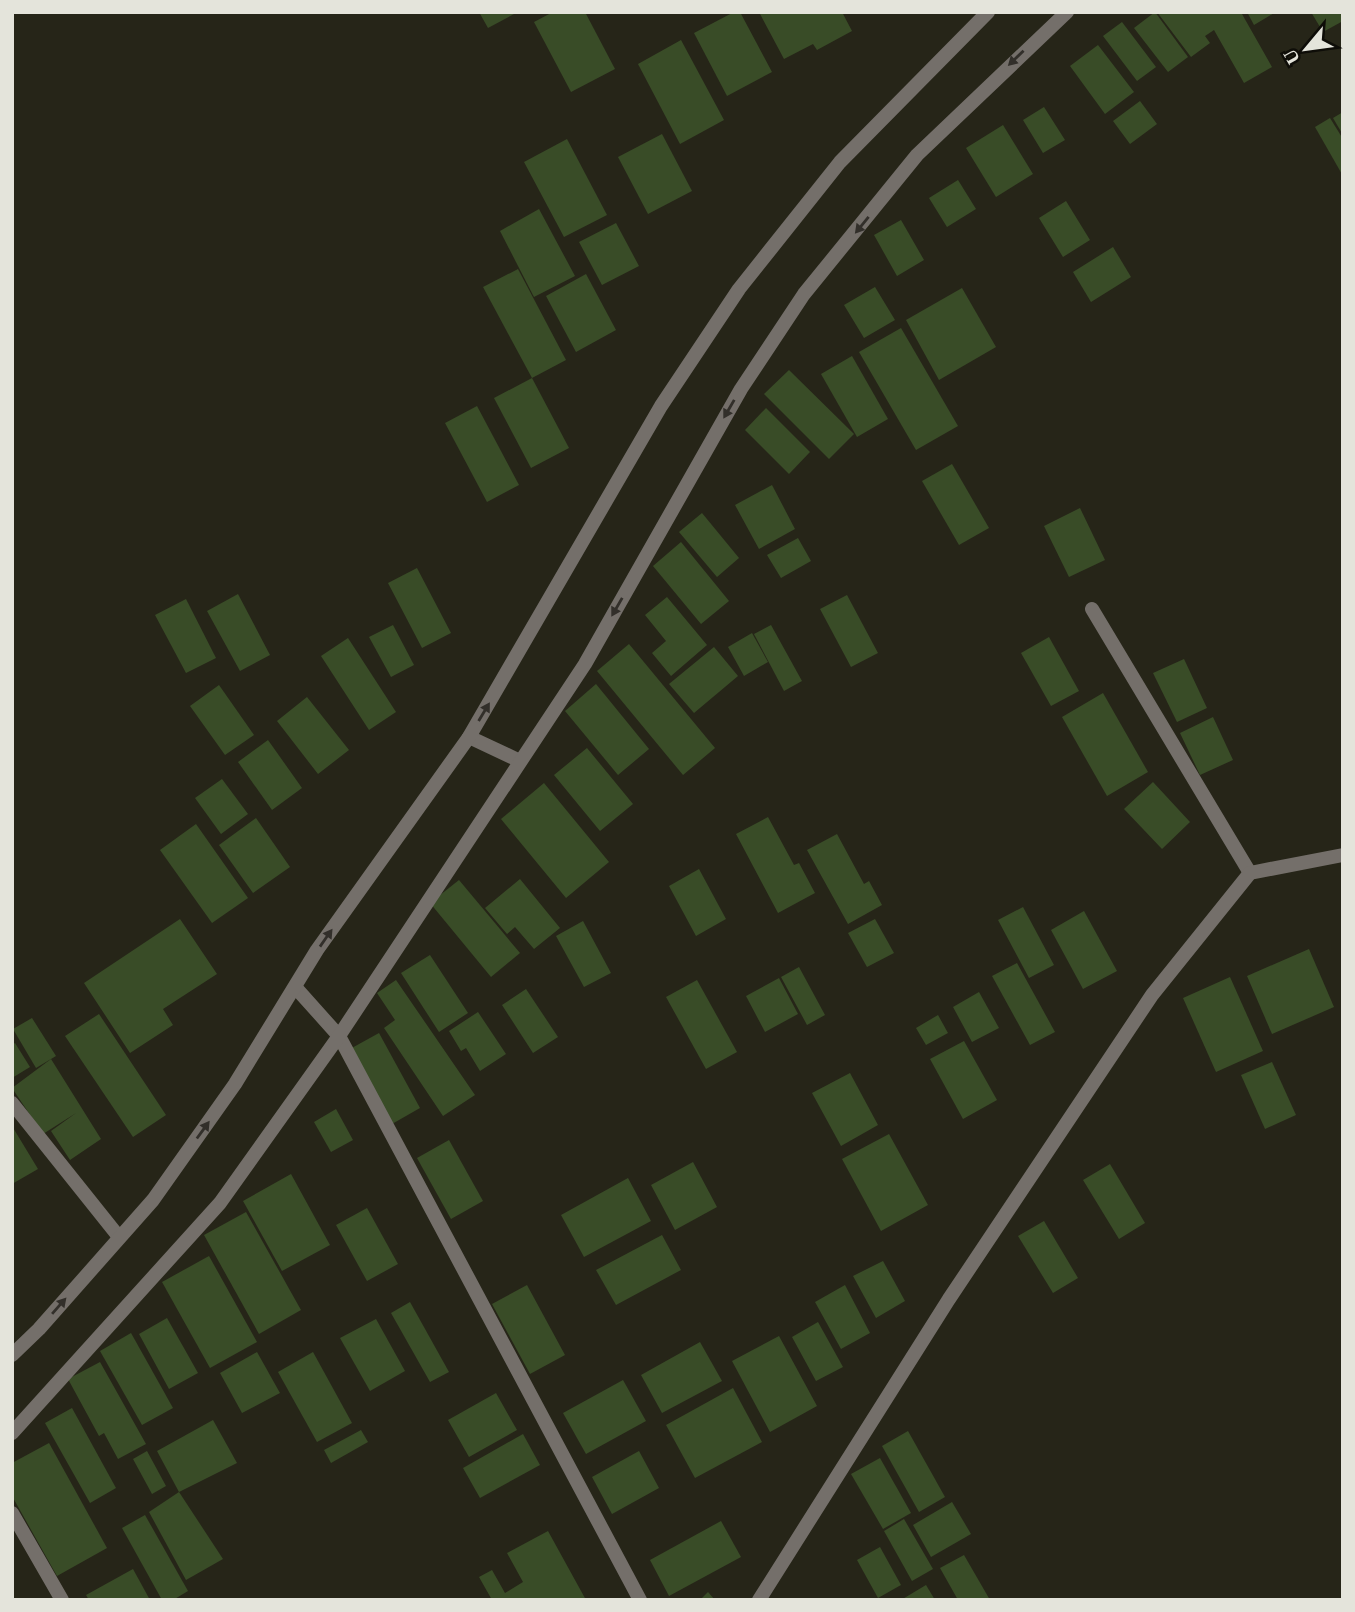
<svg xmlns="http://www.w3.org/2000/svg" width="1355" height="1612" font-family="'Times New Roman',serif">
  <rect width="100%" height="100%" fill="#262518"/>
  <!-- building -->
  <g fill="#394c27">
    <polygon points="479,12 513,12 514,14 488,28"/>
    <polygon points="553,12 585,12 615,69 571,92 534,22"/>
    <polygon points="734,12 740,12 772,72 727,96 694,33"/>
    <polygon points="759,12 842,12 852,31 817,50 813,44 784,59"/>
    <polygon points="1155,12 1188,57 1168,72 1134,28"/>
    <polygon points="1157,12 1245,12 1242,14 1272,67 1244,83 1214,30 1205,36 1210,43 1191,57"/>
    <polygon points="1247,12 1276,12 1254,25"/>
    <polygon points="1311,12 1343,12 1343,21 1323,32"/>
    <polygon points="1122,22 1156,67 1137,81 1103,36"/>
    <polygon points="681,40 724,120 680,144 638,64"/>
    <polygon points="1098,45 1134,92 1105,114 1070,66"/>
    <polygon points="1140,101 1157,124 1130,144 1113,121"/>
    <polygon points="1044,107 1065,140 1043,153 1023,120"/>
    <polygon points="1343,112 1343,135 1333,118"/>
    <polygon points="1330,118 1343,139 1343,176 1315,127"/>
    <polygon points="1003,125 1033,174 996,197 966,148"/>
    <polygon points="662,134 692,191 648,214 618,157"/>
    <polygon points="567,139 607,215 564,237 524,162"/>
    <polygon points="958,180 976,209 947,227 929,198"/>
    <polygon points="1066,201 1090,240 1063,257 1039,218"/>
    <polygon points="539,209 575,276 534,297 500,231"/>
    <polygon points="901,220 924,260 897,276 874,235"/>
    <polygon points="616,223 639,266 602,285 579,242"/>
    <polygon points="1113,247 1131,277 1091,302 1073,272"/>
    <polygon points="518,269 566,360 532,378 483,287"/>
    <polygon points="586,274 616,330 576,352 546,296"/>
    <polygon points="875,287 895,320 864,338 844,305"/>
    <polygon points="962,288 996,347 939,380 906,320"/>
    <polygon points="901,328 958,426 916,450 859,352"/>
    <polygon points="852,356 888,419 857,437 821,374"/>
    <polygon points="789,370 854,434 829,459 764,394"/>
    <polygon points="532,378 569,448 531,468 494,398"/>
    <polygon points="477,406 519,485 487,502 445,423"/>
    <polygon points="766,408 810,452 789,474 745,430"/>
    <polygon points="952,464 989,528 959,545 922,481"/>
    <polygon points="772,485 795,529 759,549 735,505"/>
    <polygon points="1080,508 1105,560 1069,577 1044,526"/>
    <polygon points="702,513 739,558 717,577 679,532"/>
    <polygon points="798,538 811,561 781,578 767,555"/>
    <polygon points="681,542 729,601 701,624 653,566"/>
    <polygon points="417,568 451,633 422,648 388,583"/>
    <polygon points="238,594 270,655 240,671 207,611"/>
    <polygon points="847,595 878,653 851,667 820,609"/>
    <polygon points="667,597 707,645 671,676 652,653 666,641 645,615"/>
    <polygon points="186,599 216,658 186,673 155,615"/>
    <polygon points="393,625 414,665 391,677 369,637"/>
    <polygon points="771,625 802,681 784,691 754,634"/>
    <polygon points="752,633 768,662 744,676 728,647"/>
    <polygon points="1049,637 1079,691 1051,706 1021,653"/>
    <polygon points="348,638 396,712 369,730 321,656"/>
    <polygon points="629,644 715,748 683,775 597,671"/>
    <polygon points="714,647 738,676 694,713 669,684"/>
    <polygon points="1184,659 1207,708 1177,722 1153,673"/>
    <polygon points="596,684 649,749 618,775 565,711"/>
    <polygon points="219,685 254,735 225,755 190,706"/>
    <polygon points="1103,693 1148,772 1107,796 1062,717"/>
    <polygon points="307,697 349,750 318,774 277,721"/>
    <polygon points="1213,717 1233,760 1200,775 1180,733"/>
    <polygon points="268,740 302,788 272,810 238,762"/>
    <polygon points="587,748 633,804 600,831 554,775"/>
    <polygon points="222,779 248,814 221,834 195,798"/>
    <polygon points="1153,782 1190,822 1162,849 1124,809"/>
    <polygon points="544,783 609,862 566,898 501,819"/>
    <polygon points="768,817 794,865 799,863 815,893 778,913 736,834"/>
    <polygon points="256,818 290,867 253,893 219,845"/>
    <polygon points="196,824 248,898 212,923 160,850"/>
    <polygon points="837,834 864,884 869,881 882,905 848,924 807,850"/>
    <polygon points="699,869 726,919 696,936 669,886"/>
    <polygon points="520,879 560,928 534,949 515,927 507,934 485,908"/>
    <polygon points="459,880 520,953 491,977 430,903"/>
    <polygon points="1023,907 1054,965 1029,978 998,920"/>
    <polygon points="1084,911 1117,971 1083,989 1051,930"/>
    <polygon points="180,919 217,974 163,1009 173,1025 130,1053 84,983"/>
    <polygon points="875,919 894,953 867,967 848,933"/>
    <polygon points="583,921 611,973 584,987 556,936"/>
    <polygon points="1309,949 1334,1007 1272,1034 1247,976"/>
    <polygon points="430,955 468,1013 439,1032 401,973"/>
    <polygon points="1017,963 1055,1032 1030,1045 992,976"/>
    <polygon points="799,967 825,1015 807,1025 781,977"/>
    <polygon points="1230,977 1263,1051 1216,1072 1183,998"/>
    <polygon points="779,978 798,1014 765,1032 746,996"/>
    <polygon points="396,980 475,1095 443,1116 384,1028 395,1020 377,993"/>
    <polygon points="697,980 737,1052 706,1069 666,997"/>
    <polygon points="526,989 558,1037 533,1053 502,1005"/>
    <polygon points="979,992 999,1028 972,1042 953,1007"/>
    <polygon points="478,1012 506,1054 480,1071 466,1048 461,1051 449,1031"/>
    <polygon points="99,1014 166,1115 133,1137 65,1036"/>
    <polygon points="938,1015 948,1033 926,1045 916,1028"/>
    <polygon points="32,1018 56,1056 36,1068 13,1029"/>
    <polygon points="379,1033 420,1108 392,1124 350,1049"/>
    <polygon points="964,1041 997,1100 963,1119 930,1059"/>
    <polygon points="15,1043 30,1067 12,1078 12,1045"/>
    <polygon points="51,1059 101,1139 70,1160 51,1131 76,1113 43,1134 12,1088"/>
    <polygon points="1272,1062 1296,1115 1265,1129 1241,1075"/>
    <polygon points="850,1073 878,1125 841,1146 812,1093"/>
    <polygon points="336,1109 353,1140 331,1152 314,1122"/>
    <polygon points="12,1126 38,1169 12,1184"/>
    <polygon points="889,1134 928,1205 881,1231 842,1159"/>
    <polygon points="449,1140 483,1201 451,1219 417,1158"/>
    <polygon points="693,1162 717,1207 675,1230 651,1185"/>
    <polygon points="1110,1164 1145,1223 1119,1239 1083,1180"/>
    <polygon points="291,1174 330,1245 282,1271 243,1201"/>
    <polygon points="628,1178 651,1221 584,1257 561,1215"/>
    <polygon points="367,1208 398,1264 367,1281 336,1225"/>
    <polygon points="246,1212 301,1310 259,1334 204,1235"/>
    <polygon points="1044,1221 1078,1278 1053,1293 1018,1236"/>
    <polygon points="662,1235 681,1270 616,1305 596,1270"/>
    <polygon points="209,1256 257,1342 210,1368 162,1282"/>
    <polygon points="883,1261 905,1301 876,1318 853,1276"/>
    <polygon points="527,1285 565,1355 530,1374 492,1304"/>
    <polygon points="845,1285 870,1333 841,1349 815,1302"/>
    <polygon points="410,1302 449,1372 430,1382 391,1313"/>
    <polygon points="167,1318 198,1373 169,1389 139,1334"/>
    <polygon points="376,1319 405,1371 370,1391 340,1338"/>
    <polygon points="818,1322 843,1367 816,1381 792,1337"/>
    <polygon points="131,1333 173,1408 142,1425 100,1351"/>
    <polygon points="779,1336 817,1406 770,1432 732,1361"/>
    <polygon points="700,1342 722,1381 662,1413 641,1375"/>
    <polygon points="257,1352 280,1393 242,1413 220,1373"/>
    <polygon points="313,1352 352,1423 317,1442 278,1372"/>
    <polygon points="100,1362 146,1444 118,1459 104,1433 99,1436 68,1379"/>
    <polygon points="623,1380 646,1421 586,1454 563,1413"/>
    <polygon points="733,1388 762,1442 695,1478 666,1425"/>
    <polygon points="496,1393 517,1430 469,1457 448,1420"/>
    <polygon points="72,1408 116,1488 90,1503 45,1423"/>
    <polygon points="213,1420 237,1463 179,1492 157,1451"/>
    <polygon points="361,1430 368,1442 331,1463 324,1450"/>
    <polygon points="908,1431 945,1497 919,1512 882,1446"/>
    <polygon points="523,1434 540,1465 480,1498 463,1468"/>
    <polygon points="49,1443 107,1548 57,1576 12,1496 12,1463"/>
    <polygon points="147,1451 166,1486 152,1494 133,1459"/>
    <polygon points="639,1451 659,1488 612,1514 592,1477"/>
    <polygon points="880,1458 911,1513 883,1529 851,1474"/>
    <polygon points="179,1492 223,1559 186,1580 149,1512"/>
    <polygon points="952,1502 971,1534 931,1557 913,1525"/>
    <polygon points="145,1515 188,1591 173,1600 162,1600 122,1528"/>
    <polygon points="904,1519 933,1569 912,1581 884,1531"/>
    <polygon points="721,1521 741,1557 669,1596 650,1560"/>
    <polygon points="548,1531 586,1600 492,1600 479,1577 492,1570 505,1593 523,1582 507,1553"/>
    <polygon points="880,1547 901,1585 878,1598 857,1560"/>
    <polygon points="964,1555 990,1600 958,1600 940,1568"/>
    <polygon points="133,1569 150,1600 89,1600 86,1595"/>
    <polygon points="926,1585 935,1600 901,1600"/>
    <polygon points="708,1592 715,1600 700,1600"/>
  </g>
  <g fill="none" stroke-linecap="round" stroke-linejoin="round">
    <!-- minor -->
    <g stroke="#746f6a" stroke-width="14">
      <polyline points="1092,609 1250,873"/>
      <polyline points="469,737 520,761"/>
      <polyline points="296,988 339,1036 640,1600"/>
      <polyline points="12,1103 119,1237"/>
      <polyline points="12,1355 39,1329 153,1200 235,1084 317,950 469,737 661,406 739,289 840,162 988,12"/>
      <polyline points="12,1433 220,1203 339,1036 585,664 741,389 804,294 917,155 1067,12"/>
      <polyline points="12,1513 62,1600"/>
      <polyline points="759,1600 949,1299 1152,995 1250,873 1343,855"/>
    </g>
  </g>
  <!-- one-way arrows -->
  <defs><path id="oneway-solid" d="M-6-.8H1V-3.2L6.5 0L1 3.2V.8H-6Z" transform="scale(1.75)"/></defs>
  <g fill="#322f2a">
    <use href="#oneway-solid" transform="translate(1016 58) rotate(136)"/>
    <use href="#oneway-solid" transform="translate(862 225) rotate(129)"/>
    <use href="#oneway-solid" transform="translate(729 409) rotate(120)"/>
    <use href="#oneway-solid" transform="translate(617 607) rotate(120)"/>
    <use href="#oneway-solid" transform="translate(484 712) rotate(-59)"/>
    <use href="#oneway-solid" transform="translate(326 938) rotate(-55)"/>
    <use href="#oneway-solid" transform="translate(203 1130) rotate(-54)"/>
    <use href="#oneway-solid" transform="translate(59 1306) rotate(-49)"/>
  </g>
  <!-- border -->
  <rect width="1355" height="1612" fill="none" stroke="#e4e4db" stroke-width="28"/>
  <!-- north arrow -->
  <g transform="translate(1306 49) rotate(241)" stroke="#0e0d08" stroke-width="5" paint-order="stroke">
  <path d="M0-5L12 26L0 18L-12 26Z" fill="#e4e4db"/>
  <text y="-10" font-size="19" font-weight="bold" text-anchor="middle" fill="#e4e4db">U</text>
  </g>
</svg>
